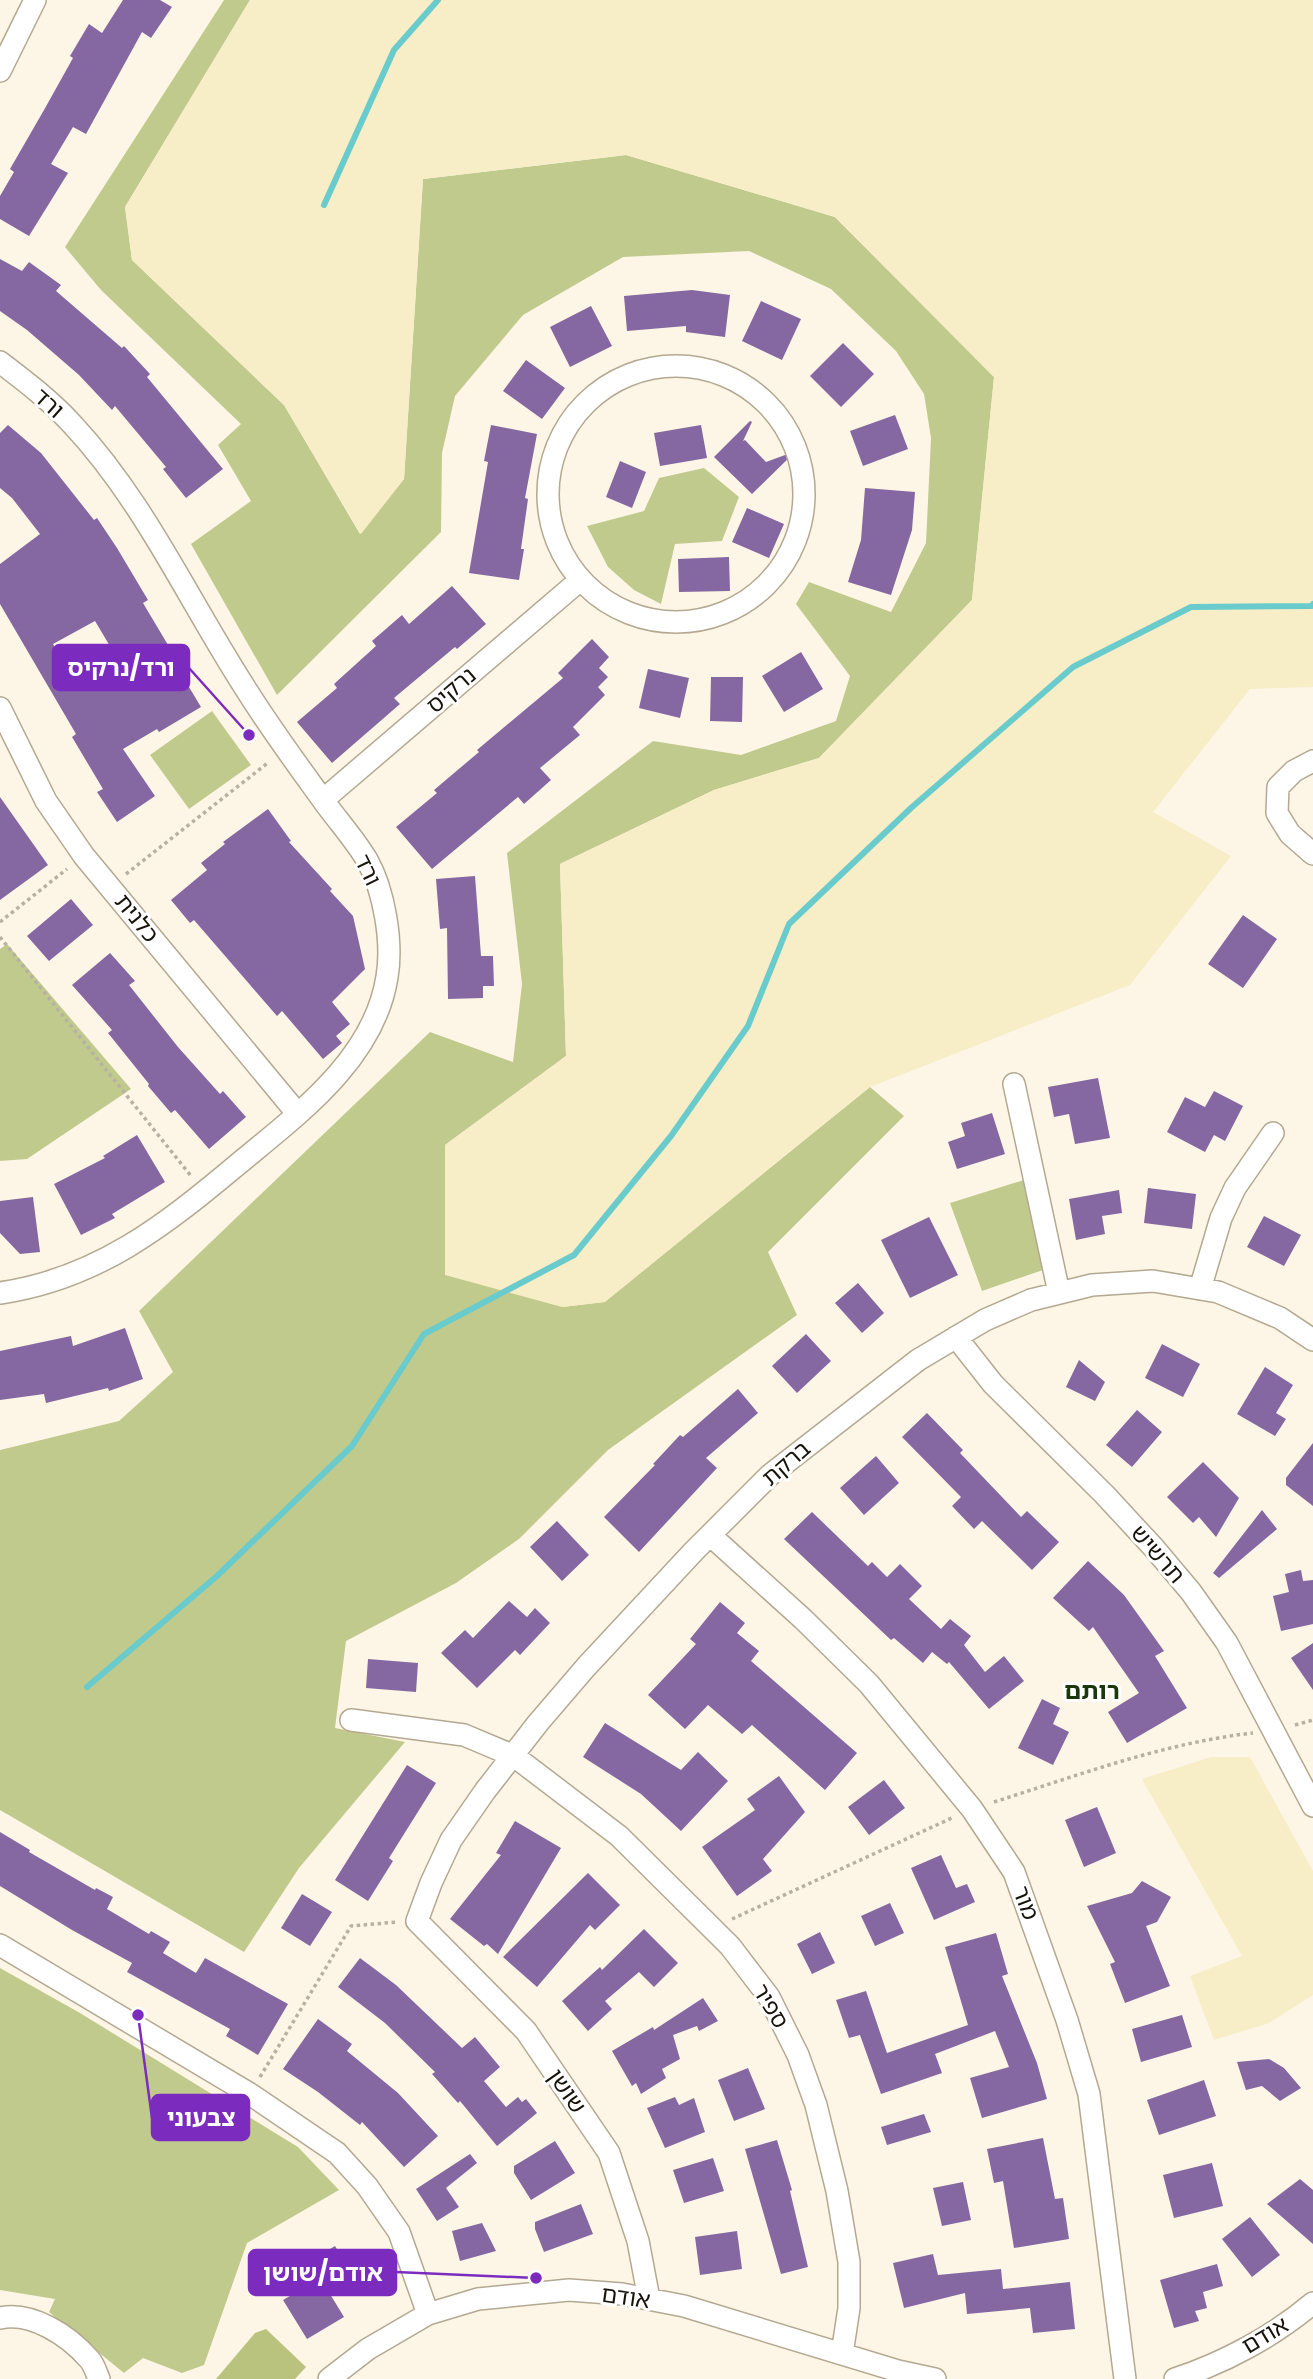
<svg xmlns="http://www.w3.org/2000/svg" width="1313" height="2379" font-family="Poppins,'Noto Sans Hebrew',sans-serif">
<rect width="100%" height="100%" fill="#fdf6e7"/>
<path fill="#c1ca8d" d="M224,0H250L125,207L132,260L284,405L360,534L404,479L423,179L626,155L835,217L994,377L972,600L819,758L714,790L560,864L566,1056L445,1145L562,1307L604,1302L870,1087L904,1116L768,1252L797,1315L608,1450L519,1539L456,1583L346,1641L335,1728L405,1742L299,1868L244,1952L0,1810V1450L119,1421L173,1372L139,1311L430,1032L513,1062L522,984L507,853L653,741L741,755L836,721L850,676L796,604L809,582L891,612L926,543L931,438L924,394L896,351L831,289L749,251L623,257L523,315L455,396L442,453L441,532L277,695L191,544L251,501L218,445L241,424L101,290L65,247Z
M704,468L739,497L722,541L675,544L661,604L634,590L608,567L587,526L644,511L659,478Z
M212,711L251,765L189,809L150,755Z
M7,944L131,1089L27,1159L0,1161V949Z
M1024,1180L1043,1270L982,1291L950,1203Z
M0,1968L80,2013L298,2147L339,2190L247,2243L204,2365L182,2373L143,2358L124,2373L49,2312L55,2299L0,2290Z"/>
<path fill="#bac37d" d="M266,2329L306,2367L295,2379H216L255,2333Z"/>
<path fill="#f7edc7" d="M250,0H1313V687L1250,689L1153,812L1231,856L1130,985L870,1087L605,1302L562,1307L445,1275V1145L566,1056L560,864L714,790L819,758L972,600L994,377L835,217L626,155L423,179L404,479L361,534L284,405L132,260L125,207Z
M1211,1757H1250L1313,1871V1995L1269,2023L1214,2040L1190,1976L1242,1956L1142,1779Z"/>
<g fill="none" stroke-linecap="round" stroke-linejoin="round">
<path stroke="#69cbcc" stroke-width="6" d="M324,205L394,50L438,0
M87,1687L217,1576L352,1446L424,1334L574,1255L671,1136L748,1026L789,924L911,808L1073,667L1191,607L1312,606L1313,604"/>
</g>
<path fill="#8567a1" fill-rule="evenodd" d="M123,0H160L172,7L151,38L142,32L86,134L73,127L51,164L68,173L29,236L0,219V196L14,172L10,169L44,110L73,58L70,56L89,24L102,33Z
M0,259L22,271L29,262L61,285L56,291L122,348L124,346L150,374L147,377L223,469L186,498L163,469L166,467L115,406L112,410L79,375L27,330L0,311Z
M692,290L730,295L725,337L686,332V326L627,331L624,296Z
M761,301L801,319L782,360L742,341Z
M591,306L612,346L570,367L550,327Z
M843,343L874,374L841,407L810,376Z
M526,360L565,388L542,419L503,391Z
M895,415L908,449L863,466L850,431Z
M750,421L752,422L743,441L745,440L766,462L796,451L752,494L714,457Z
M8,425L41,453L94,520L97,518L117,548L148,600L143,603L174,655L171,657L201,707L159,732L157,729L123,749L155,796L117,822L97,792L103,789L72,737L76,734L0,604V564L40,534L12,498L0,488V433ZM95,621L117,658L76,682L53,644Z
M491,425L537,434L525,498L528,499L521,549H524L519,580L469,573L488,462L484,461Z
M701,425L707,458L660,466L654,433Z
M620,461L646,472L632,508L606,497Z
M865,488L915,492L912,530L891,595L848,582L861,540Z
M747,508L784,524L769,558L732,542Z
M729,557L730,591L679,592L678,559Z
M452,586L486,624L457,649L455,647L394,698L400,704L332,763L297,722L337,688L334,684L376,646L372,641L402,615L409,624Z
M592,639L609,657L599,668L608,677L598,687L605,695L573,727L580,735L540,768L551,780L524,804L518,797L432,869L396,827L437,793L434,790L479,752L477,750L563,678L558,673Z
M801,652L823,689L784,712L762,676Z
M648,669L689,678L680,718L639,708Z
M711,677H743L742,722L710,721Z
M0,797L48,865L0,900Z
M268,809L291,841L289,842L332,889L330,891L353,916L365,969L332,1002L350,1024L336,1036L342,1043L323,1059L282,1011L277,1016L194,920L190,923L171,900L207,870L201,863L225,844L223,842Z
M475,876L481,956H493L494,986H483V998L448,999L447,928L440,929L436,879Z
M71,899L93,925L49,961L27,936Z
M1243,915L1277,939L1243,988L1208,964Z
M110,953L135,981L129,985L178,1047L220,1094L223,1091L246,1117L209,1149L175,1110L171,1113L148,1086L149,1084L108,1033L112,1030L72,985Z
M1098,1078L1110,1138L1075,1144L1069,1114L1054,1117L1048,1087Z
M1214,1091L1243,1106L1225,1141L1214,1135L1205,1152L1167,1132L1185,1097L1205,1107Z
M992,1113L1005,1154L957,1169L948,1142L965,1136L961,1123Z
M137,1135L165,1182L112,1214L115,1218L81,1235L54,1184L105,1158L103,1156Z
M1148,1188L1196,1194L1192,1229L1144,1223Z
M1119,1190L1122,1213L1102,1216L1105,1234L1076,1240L1069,1199Z
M33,1197L40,1252L20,1254L0,1233V1201Z
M1264,1216L1301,1235L1284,1266L1247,1247Z
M929,1217L958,1275L910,1298L881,1240Z
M858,1283L884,1313L862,1333L835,1303Z
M125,1328L143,1379L109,1391L108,1388L46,1403L44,1394L0,1400V1351L71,1336L73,1346Z
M806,1334L831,1361L797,1393L772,1366Z
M1162,1344L1200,1364L1183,1397L1145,1378Z
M1079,1360L1105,1382L1095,1401L1066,1387Z
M1265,1367L1293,1385L1276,1413L1286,1419L1275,1436L1237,1414Z
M738,1389L758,1413L706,1458L717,1468L639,1552L604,1517L655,1465L653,1464L680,1435L683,1437Z
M1137,1410L1162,1432L1132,1467L1106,1445Z
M927,1413L963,1450L960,1453L1021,1517L1027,1511L1059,1542L1032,1570L982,1521L974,1529L952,1506L961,1497L902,1437Z
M1313,1443V1506L1286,1485V1478Z
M876,1456L899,1483L864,1515L840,1488Z
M1203,1462L1239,1498L1216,1537L1199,1517L1193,1523L1167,1497Z
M1262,1510L1277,1529L1219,1578L1213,1573Z
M812,1512L868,1566L872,1562L887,1577L900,1564L922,1586L909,1599L941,1629L950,1619L971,1636L964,1645L985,1672L1004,1656L1024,1681L989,1709L949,1662L947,1664L932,1652L923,1663L894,1638L891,1640L784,1539Z
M557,1521L589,1555L562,1581L530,1547Z
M1088,1561L1124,1595L1164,1651L1155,1656L1187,1708L1127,1743L1108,1712L1139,1693L1093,1627L1089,1631L1053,1598Z
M1301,1570L1303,1581L1313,1580V1624L1281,1631L1273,1596L1289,1592L1285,1574Z
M509,1601L527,1617L535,1608L550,1623L520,1655L515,1650L477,1688L441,1653L465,1630L473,1638Z
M720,1602L745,1623L737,1633L759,1651L751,1661L857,1753L825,1790L752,1725L742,1734L708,1705L685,1729L648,1695L696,1644L690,1639Z
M1313,1643V1690L1291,1658Z
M368,1659L418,1663L416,1692L366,1688Z
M1042,1699L1060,1708L1053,1724L1069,1732L1053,1765L1018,1748Z
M605,1723L681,1770L698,1752L728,1781L681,1831L641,1794L583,1757Z
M407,1765L436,1783L389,1858L393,1861L368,1901L335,1880Z
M779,1776L805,1812L763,1859L772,1871L737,1896L702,1847L755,1810L747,1799Z
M884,1780L905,1808L869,1835L848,1807Z
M1097,1807L1116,1853L1084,1867L1065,1820Z
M515,1821L561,1848L498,1954L487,1944L484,1946L450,1919L501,1855L496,1853Z
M0,1832L30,1850L29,1852L95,1890L96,1888L113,1897L107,1909L149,1934L151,1931L170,1942L163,1953L196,1973L205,1958L288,2004L258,2055L226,2036L230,2029L127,1972L132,1963L72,1930L0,1886Z
M941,1855L956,1888L967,1884L975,1902L934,1920L911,1868Z
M588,1873L620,1905L595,1930L590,1925L537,1987L503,1957Z
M1142,1881L1171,1897L1157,1922L1146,1926L1170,1986L1125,2003L1110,1964L1115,1962L1087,1906L1132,1893Z
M302,1894L332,1912L310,1946L281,1928Z
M890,1903L904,1933L875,1946L861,1916Z
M644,1929L678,1963L654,1987L639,1972L605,2001L612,2009L588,2031L562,2001L600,1967L602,1970Z
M820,1932L835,1963L812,1974L797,1944Z
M996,1933L1008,1974L1002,1976L1037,2063L1047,2099L982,2118L970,2078L1009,2067L995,2031L935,2054L942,2073L881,2094L860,2035L849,2038L836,2000L866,1991L887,2053L968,2025L945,1947Z
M360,1958L396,1985L462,2048L475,2037L500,2067L484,2081L506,2107L518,2097L522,2102L526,2099L537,2113L497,2146L460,2101L458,2103L432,2074L435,2072L385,2023L338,1987Z
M703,1998L718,2021L699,2031L697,2026L673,2035L680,2059L662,2069L666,2078L641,2094L636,2083L632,2086L612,2051L653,2027L654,2030Z
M1182,2015L1192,2047L1141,2062L1132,2029Z
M318,2019L352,2044L347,2051L398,2093L438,2136L404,2167L362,2122L360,2125L318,2092L283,2069Z
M1269,2059L1284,2068L1301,2088L1280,2101L1262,2086L1246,2090L1237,2062Z
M748,2068L765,2109L734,2121L718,2080Z
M1204,2080L1216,2116L1159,2135L1147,2100Z
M675,2097L679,2105L694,2098L705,2132L665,2148L647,2108Z
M924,2114L931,2132L887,2145L881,2127Z
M1043,2138L1055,2199L1063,2198L1069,2239L1014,2248L1003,2181L994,2183L987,2149Z
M777,2140L792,2190L790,2191L808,2267L781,2274L745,2149Z
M555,2141L575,2173L531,2200L514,2173V2166Z
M470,2154L477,2163L446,2188L459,2207L437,2221L416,2189Z
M713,2158L724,2191L684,2203L673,2170Z
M1212,2163L1223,2206L1174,2218L1163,2175Z
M1300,2179L1313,2190V2244L1267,2204Z
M963,2182L971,2220L942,2226L933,2188Z
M581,2204L593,2234L544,2252L535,2229V2222Z
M1250,2217L1280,2255L1252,2277L1222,2239Z
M482,2223L496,2251L460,2261L452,2231Z
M737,2231L742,2269L700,2275L695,2237Z
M335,2246L355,2279L330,2294L344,2317L307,2339L283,2300L314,2282L303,2265Z
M933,2254L938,2275L1001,2269L1003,2289L1070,2282L1075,2329L1033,2333L1030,2308L967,2314L965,2293L904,2308L893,2263Z
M1217,2264L1223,2286L1203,2292L1207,2308L1195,2311L1199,2321L1174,2328L1160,2280Z"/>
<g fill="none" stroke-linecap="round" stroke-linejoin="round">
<g stroke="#b4a891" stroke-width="24">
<path id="street" d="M0,71L35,0
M0,362C25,381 51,401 72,424C146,503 190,604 249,694C273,732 299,767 325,803C339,822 355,840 367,860C384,890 393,942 387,977C374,1060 297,1115 237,1165C164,1226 97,1279 0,1293
M548 494a128 128 0 1 1 256 0a128 128 0 1 1-256 0Z
M0,708L46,801L84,856L297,1113
M1313,761L1294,771L1278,787L1277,813L1290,834L1313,854
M323,800L579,581
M1014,1084L1059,1293
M1200,1289L1221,1218L1235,1188L1273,1133
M956,1337L993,1384L1104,1494L1154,1548L1191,1592L1227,1643L1313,1806
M710,1535L803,1619L869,1684L972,1809L1014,1872L1067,2020L1089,2094L1125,2379
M351,1720L464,1735L514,1756L619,1836L730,1946L769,1997L798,2055L816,2105L837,2191L849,2262V2308L842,2354
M0,1945L250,2094L337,2153L367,2186L399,2232L428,2314
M649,2299L638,2241L609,2153L526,2031L417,1921L431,1883L451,1840L485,1791L538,1723L586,1667L694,1551L770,1475L918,1360L985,1320L1031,1300L1092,1285L1153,1281L1218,1292L1280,1318L1313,1340
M0,2318C32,2311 69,2336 89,2359C94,2364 96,2372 99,2379
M329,2379L368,2349L428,2314L478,2299L569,2290L622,2294L684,2306L898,2371L935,2379
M1175,2379C1224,2363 1274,2336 1313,2303"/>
</g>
<path stroke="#b7b1a4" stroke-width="3.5" stroke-dasharray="3.5 3.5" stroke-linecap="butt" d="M126,874L269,762
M0,922L67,869
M0,937L191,1176
M1295,1725L1313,1720
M994,1802C1079,1775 1164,1743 1253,1733
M732,1919L954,1817
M260,2077L351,1926L397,1922"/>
<use href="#street" stroke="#fff" stroke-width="21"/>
</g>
<g text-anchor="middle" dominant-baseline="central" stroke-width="6" stroke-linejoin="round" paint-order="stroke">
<g font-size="23" fill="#16120a" stroke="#fff">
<text transform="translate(49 403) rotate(42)">ורד</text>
<text transform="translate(451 690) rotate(-41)">נרקיס</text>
<text transform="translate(368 870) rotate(64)">ורד</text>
<text transform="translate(137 918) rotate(51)">כלנית</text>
<text transform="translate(786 1463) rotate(-41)">ברקת</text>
<text transform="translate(1158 1554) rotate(49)">תרשיש</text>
<text transform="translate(1026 1903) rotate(69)">מור</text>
<text transform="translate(771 2006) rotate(59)">ספיר</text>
<text transform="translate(567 2091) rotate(55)">שושן</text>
<text transform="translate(626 2297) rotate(8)">אודם</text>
<text transform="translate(1265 2335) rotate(-31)">אודם</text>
</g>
<g font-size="24" font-weight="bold" fill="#1a380b" stroke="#fff">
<text x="1092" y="1690">רותם</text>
</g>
</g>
<path fill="none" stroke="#7b2cbf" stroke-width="2.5" d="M249 735L189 668M138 2015L152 2118M536 2278L396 2272"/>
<g fill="#7b2cbf" stroke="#fff" stroke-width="2.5">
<circle cx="249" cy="735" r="7"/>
<circle cx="138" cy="2015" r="7"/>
<circle cx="536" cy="2278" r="7"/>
</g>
<g fill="#7b2cbf" stroke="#7b2cbf" stroke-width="2.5">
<rect x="53" y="645" width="136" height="45" rx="7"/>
<rect x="152" y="2095" width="97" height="45" rx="7"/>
<rect x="249" y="2250" width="147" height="45" rx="7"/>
</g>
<g font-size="24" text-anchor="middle" font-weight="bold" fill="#fff">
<text x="121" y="676">ורד/נרקיס</text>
<text x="201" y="2126">צבעוני</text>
<text x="323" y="2281">אודם/שושן</text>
</g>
</svg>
